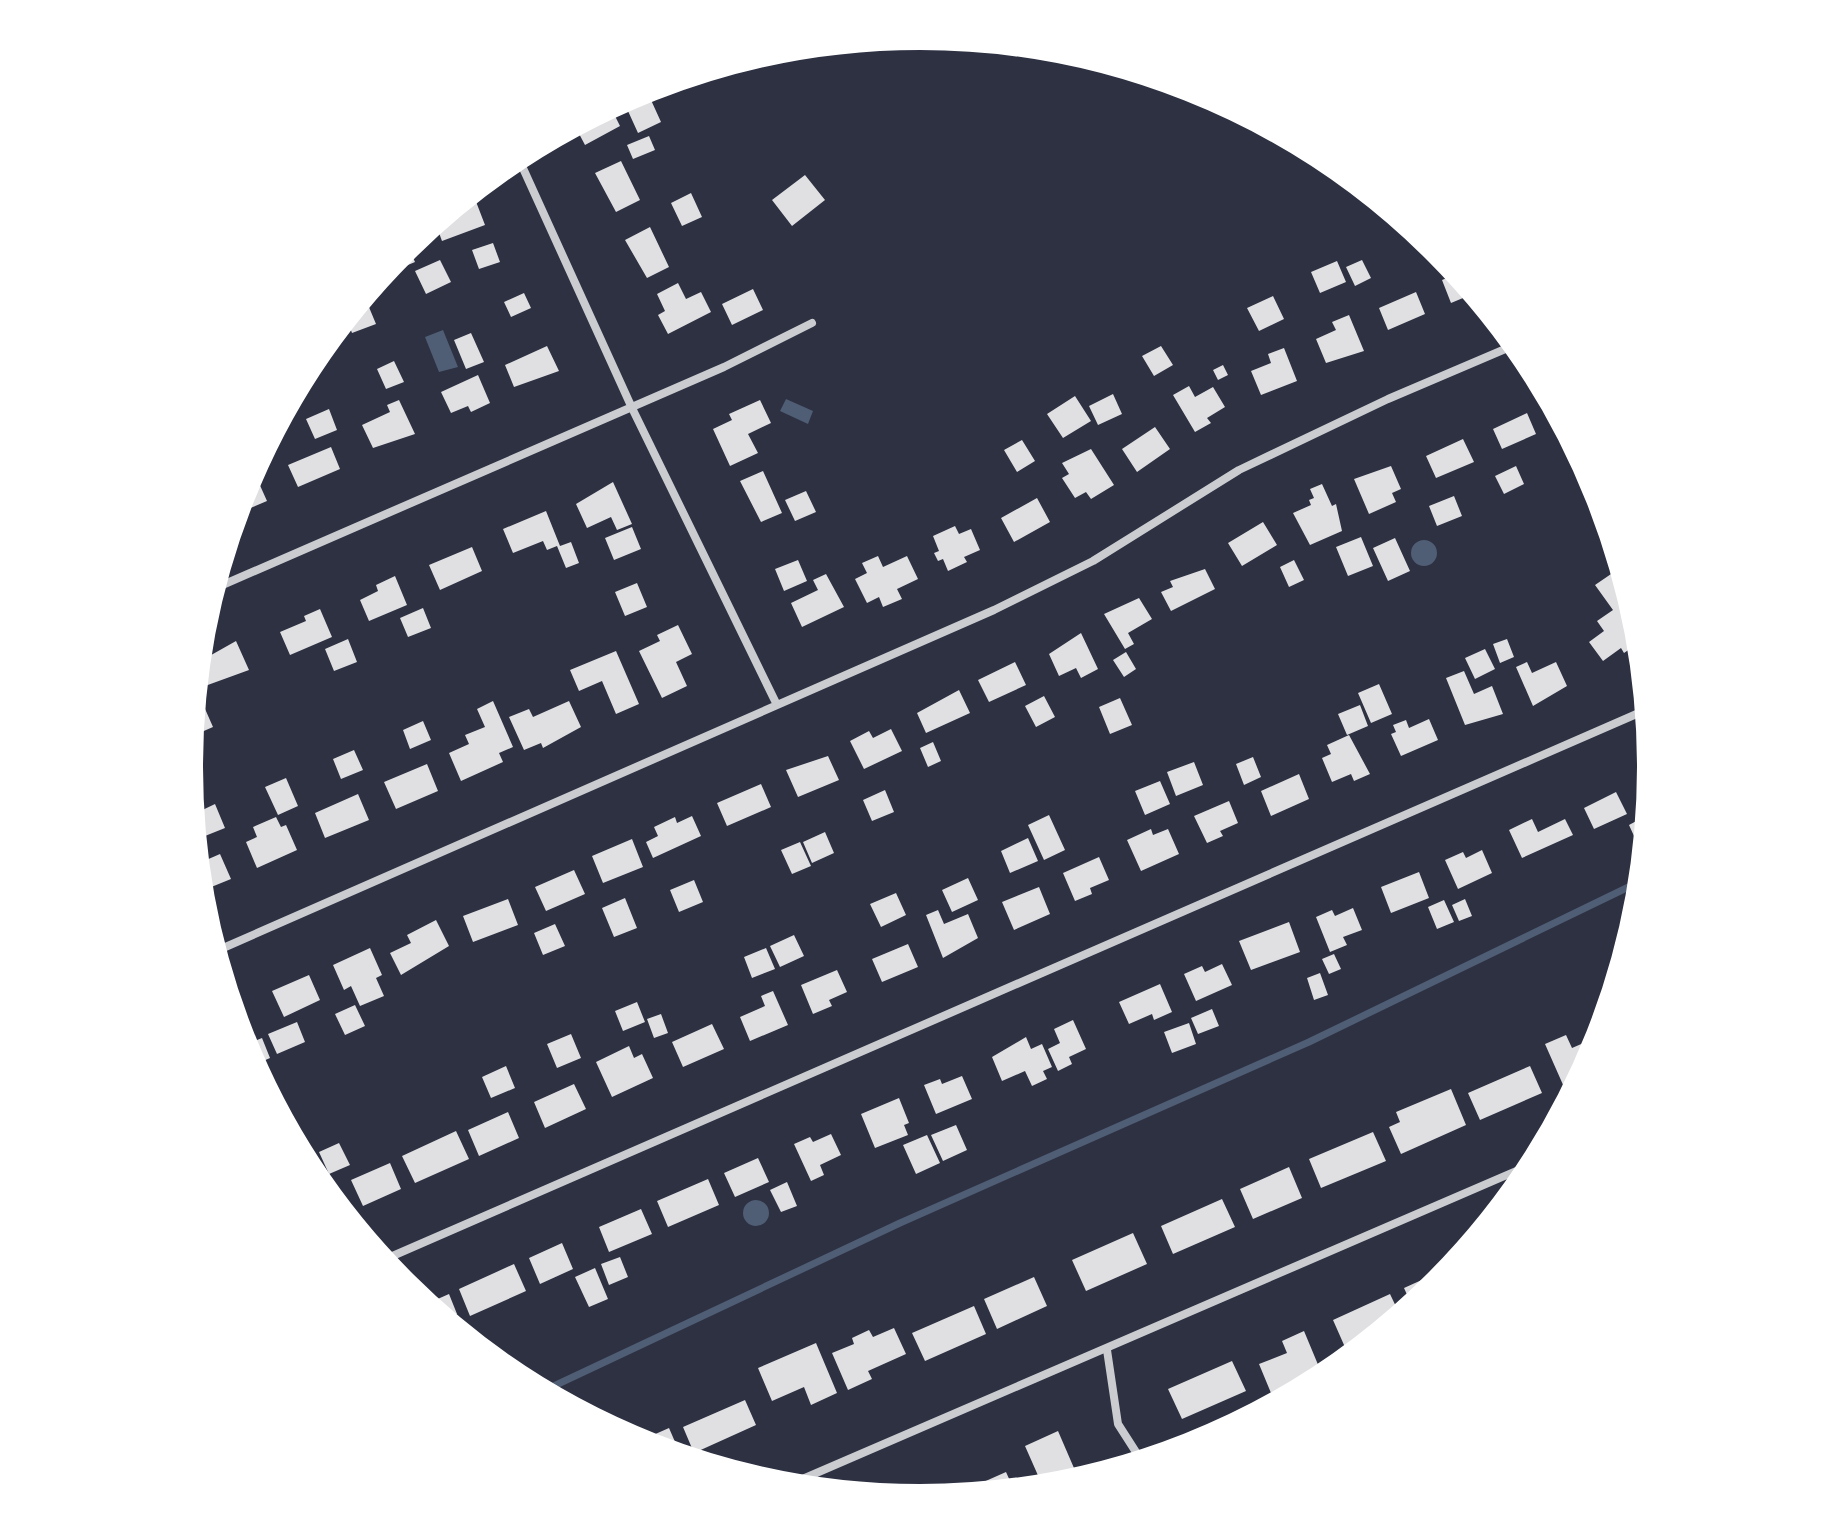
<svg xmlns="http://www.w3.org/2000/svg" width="1841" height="1535" font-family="Commissioner,sans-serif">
<rect width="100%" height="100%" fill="#2d3142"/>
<path fill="#4f5d75" d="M443,330L458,367L439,372L425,337Z
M786,399L813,411L808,424L780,411Z
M1411 553a13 13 0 1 1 26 0a13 13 0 1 1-26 0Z
M743 1213a13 13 0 1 1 26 0a13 13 0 1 1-26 0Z"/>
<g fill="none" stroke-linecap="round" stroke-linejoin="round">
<path stroke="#4f5d75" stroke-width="7" d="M541,1392L900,1223L1309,1042L1643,880"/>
</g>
<path fill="#e0e0e3" d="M651,100L661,122L638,133L628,111Z
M610,106L620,126L585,145L576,128L582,125L580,122Z
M649,136L655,150L633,159L627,145Z
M621,161L640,200L616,212L595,173Z
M805,175L825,200L792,226L772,200Z
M691,193L702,217L682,226L671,203Z
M475,199L485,225L442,241L435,222L455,210L454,207Z
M650,227L669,267L647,278L625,240Z
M416,237L421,248L411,253L415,262L396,270L392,261Z
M493,243L500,262L479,269L472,250Z
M440,260L451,282L426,294L415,271Z
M1362,260L1371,278L1355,286L1346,267Z
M1337,261L1346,282L1320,293L1311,272Z
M1459,273L1475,293L1451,303L1442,280Z
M678,283L686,299L701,292L711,312L668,334L658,315L665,311L657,294Z
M753,289L763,310L732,325L722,304Z
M1416,292L1425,314L1388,330L1379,308Z
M524,293L531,308L511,317L504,302Z
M1273,296L1284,319L1259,331L1247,308Z
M366,300L376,324L352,333L346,317L357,304Z
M1349,315L1364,351L1326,363L1316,339L1336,330L1332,322Z
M471,333L484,362L466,369L454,340Z
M547,346L559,371L514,387L505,365Z
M1161,346L1173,365L1154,376L1142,356Z
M1284,348L1297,381L1261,395L1251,371L1271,363L1268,354Z
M394,361L404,382L386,389L377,369Z
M1223,365L1228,375L1218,380L1213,370Z
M478,375L490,403L471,412L468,406L451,413L441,392Z
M1189,386L1195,397L1213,387L1225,407L1207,418L1211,423L1195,432L1173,395Z
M1113,394L1122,414L1098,425L1089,406Z
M1075,396L1091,421L1063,438L1047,414Z
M1551,398L1572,439L1567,441Z
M399,400L415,434L373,448L362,425L390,412L387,405Z
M760,400L771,423L748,434L758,453L730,466L713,429L732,420L729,414Z
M329,409L337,430L315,439L306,419Z
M1527,413L1536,434L1502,449L1493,429Z
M1155,427L1170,449L1137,472L1122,449Z
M1463,439L1474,462L1436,478L1426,456Z
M1022,440L1035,461L1017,472L1004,450Z
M331,447L340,469L298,487L288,465Z
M1091,449L1114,485L1091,499L1086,492L1075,498L1062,478L1069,474L1062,463Z
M1391,466L1401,489L1392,493L1396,502L1369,514L1354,479Z
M1516,466L1524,484L1504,494L1495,476Z
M763,471L782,513L761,522L740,481Z
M254,472L267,501L248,509L246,503L237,507L243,486Z
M613,482L632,524L617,530L611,517L587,528L576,504Z
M1322,484L1332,506L1336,504L1342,531L1310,545L1293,513L1311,505L1309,500L1314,498L1310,489Z
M806,491L816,512L795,521L785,500Z
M1454,496L1462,516L1437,526L1429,506Z
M1037,498L1050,522L1014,542L1001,518Z
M546,511L560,546L571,542L579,563L566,568L557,546L547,550L543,541L513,553L503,529Z
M1263,522L1277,545L1242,566L1228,543Z
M955,526L959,534L971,529L980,550L964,557L967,562L948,571L943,559L938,561L934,553L939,551L933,536Z
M632,527L641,549L614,560L605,538Z
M1361,537L1373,566L1348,576L1336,547Z
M1395,538L1410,571L1388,581L1373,548Z
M472,547L482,571L440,590L429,565Z
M878,556L883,567L907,556L918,579L897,589L902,599L883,607L879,597L867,603L855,579L867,573L862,563Z
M798,560L807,581L784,591L775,569Z
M1294,560L1304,580L1289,587L1280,567Z
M1205,569L1215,589L1171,611L1161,592L1173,587L1170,581Z
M1614,572L1631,594L1640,623L1628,632L1637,644L1624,653L1621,648L1603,661L1589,642L1604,631L1597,621L1613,610L1595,585Z
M826,574L844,607L802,627L791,603L818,590L813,580Z
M395,576L407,605L369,621L360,600L378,591L376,585Z
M637,583L647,607L625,616L615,592Z
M1139,598L1152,619L1128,633L1134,644L1125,649L1104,614Z
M423,608L431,628L408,637L400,618Z
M320,609L332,637L290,655L280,632L306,621L304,616Z
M678,625L692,654L676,662L687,686L662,698L639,651L660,641L657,635Z
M1081,633L1098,669L1081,678L1076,668L1059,676L1049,654Z
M348,639L357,662L334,671L325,649Z
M1507,639L1514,657L1500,663L1493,644Z
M236,641L249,670L205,686L197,663Z
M1485,649L1495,669L1475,679L1465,658Z
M616,651L639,704L616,714L602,681L579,691L570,670Z
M1126,652L1136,669L1124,677L1113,660Z
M1015,662L1026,685L989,702L978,680Z
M1527,662L1532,673L1556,662L1567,686L1533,706L1516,667Z
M1464,671L1474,694L1492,686L1503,714L1465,725L1446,678Z
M1379,684L1392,714L1371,723L1358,693Z
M959,690L970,713L926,733L917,713Z
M1044,696L1055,717L1036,727L1025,706Z
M1120,698L1132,725L1110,734L1099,707Z
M493,701L513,747L499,753L503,762L461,781L449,753L469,744L465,735L485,727L477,709Z
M569,701L581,727L543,748L541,743L524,750L509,717L529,709L533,717Z
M202,702L213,727L190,737L193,706Z
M1360,705L1368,726L1347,735L1338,714Z
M1429,719L1438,740L1401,756L1391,734L1396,732L1393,725L1406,720L1409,728Z
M423,721L431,740L410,749L403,730Z
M891,729L902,751L864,769L850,741L869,731L873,738Z
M1349,735L1370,774L1354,781L1351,774L1332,782L1322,758L1331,754L1327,745Z
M933,742L941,761L928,767L920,748Z
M354,750L363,770L341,779L333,759Z
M828,756L839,780L798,797L786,770Z
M1253,757L1261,777L1244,785L1236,764Z
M1194,762L1203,785L1176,796L1167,772Z
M427,764L438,791L396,809L384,782Z
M1654,769L1653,778L1651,801L1639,776Z
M1299,774L1309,799L1271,816L1261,791Z
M286,778L298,806L278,815L265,787Z
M1160,781L1170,804L1145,815L1135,791Z
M761,784L771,807L727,826L717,803Z
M885,790L894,812L872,821L863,800Z
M1616,792L1627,814L1594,829L1584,808Z
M358,794L369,820L325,838L315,813Z
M1229,801L1238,823L1220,831L1223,836L1207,843L1194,816Z
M215,804L225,828L200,838L192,815Z
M1049,815L1065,850L1044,860L1028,825Z
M692,816L701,836L653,858L646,842L658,836L654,827L675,817L677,823Z
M276,817L281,827L286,825L297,850L257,868L246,842L257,837L253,827Z
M1532,819L1538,832L1565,819L1573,835L1522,858L1509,830Z
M1640,819L1645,831L1634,836L1629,825Z
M1151,829L1153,835L1168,829L1179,854L1141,871L1127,840Z
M825,832L834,853L812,863L803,842Z
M1028,838L1038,861L1010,873L1001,851Z
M632,839L643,867L603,883L592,856Z
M800,842L811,866L792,874L781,850Z
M1482,850L1492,873L1458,889L1445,860L1463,852L1466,858Z
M220,854L231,879L199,892L197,864Z
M1099,857L1109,880L1090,888L1092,894L1075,901L1063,873Z
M574,870L585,894L546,911L535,887Z
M1419,872L1429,898L1391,913L1381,887Z
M968,878L978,900L952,912L942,890Z
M694,880L703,902L679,912L670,890Z
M1039,887L1050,914L1014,930L1002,902Z
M896,893L906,915L881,927L870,904Z
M625,898L637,928L614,937L602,908Z
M508,899L518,925L473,942L463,916Z
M1465,899L1472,916L1459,921L1452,905Z
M1444,900L1454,922L1437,929L1428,907Z
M1353,908L1362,930L1343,937L1347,945L1330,952L1316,917L1332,910L1335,916Z
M938,910L944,924L968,914L978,938L943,958L926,915Z
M436,920L449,946L401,975L390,953L411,943L407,935Z
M1289,922L1300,952L1251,970L1239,941Z
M555,924L565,946L543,955L534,933Z
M794,935L804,956L780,967L770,946Z
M908,944L918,967L882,982L872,959Z
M370,948L382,975L376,978L384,996L360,1006L351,986L344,990L333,965Z
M766,948L775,969L752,978L744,957Z
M1334,954L1341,969L1329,974L1322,959Z
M1222,964L1232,985L1196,1001L1184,974L1202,966L1205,972Z
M837,970L847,992L829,1000L832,1006L813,1014L801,985Z
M1320,973L1328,995L1314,1000L1307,978Z
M309,975L320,1000L284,1017L272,991Z
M1160,984L1172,1012L1154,1020L1152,1014L1129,1024L1119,1002Z
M773,991L788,1025L750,1041L740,1017L765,1006L761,996Z
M637,1002L645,1022L623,1031L615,1011Z
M355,1005L365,1026L345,1035L335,1014Z
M230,1006L244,1035L240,1038Z
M1212,1009L1219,1026L1198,1034L1191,1018Z
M661,1014L668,1033L654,1038L647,1019Z
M1073,1020L1086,1049L1069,1057L1072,1064L1058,1071L1048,1049L1060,1043L1054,1029Z
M297,1022L305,1042L277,1054L268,1034Z
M1189,1023L1196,1044L1172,1053L1164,1032Z
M712,1024L724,1049L683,1067L672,1042Z
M571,1034L581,1058L557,1068L547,1044Z
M1566,1035L1572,1048L1602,1035L1582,1079L1564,1087L1545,1044Z
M1026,1037L1031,1049L1042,1044L1052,1067L1043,1071L1047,1079L1032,1086L1025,1071L1002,1081L992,1057Z
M262,1038L270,1058L252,1066L242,1046Z
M629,1046L634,1058L642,1054L653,1078L612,1097L596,1062Z
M506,1066L515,1088L491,1098L482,1077Z
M1530,1066L1542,1093L1480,1120L1468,1093Z
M962,1076L972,1099L936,1114L924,1085L940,1079L942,1084Z
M574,1084L586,1109L545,1128L534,1102Z
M1451,1089L1466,1125L1401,1154L1389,1127L1400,1122L1396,1112Z
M899,1098L909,1123L904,1125L908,1135L875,1148L861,1114Z
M508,1112L519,1138L479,1156L468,1130Z
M956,1125L967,1150L943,1161L931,1135Z
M456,1131L469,1159L415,1183L402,1156Z
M1373,1132L1386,1161L1321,1188L1309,1159Z
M831,1134L841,1155L820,1165L824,1175L811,1181L794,1144L810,1137L813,1142Z
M927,1135L940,1163L916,1174L903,1145Z
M339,1143L350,1165L329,1174L319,1152Z
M758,1158L769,1182L735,1197L724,1173Z
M390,1163L401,1189L363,1206L351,1180Z
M315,1167L326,1192H325L308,1170Z
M1289,1167L1302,1198L1253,1219L1240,1189Z
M708,1179L719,1205L668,1227L657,1201Z
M787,1182L797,1206L781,1212L770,1190Z
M1222,1199L1235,1227L1173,1254L1161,1226Z
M641,1209L652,1234L609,1252L599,1227Z
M1133,1233L1147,1264L1086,1291L1072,1260Z
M562,1243L573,1269L540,1284L529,1258Z
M620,1257L628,1277L609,1285L601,1264Z
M514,1264L526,1291L470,1316L459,1289Z
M1457,1264L1439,1286L1413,1308L1404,1288Z
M595,1268L608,1299L589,1307L575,1277Z
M1034,1277L1047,1306L997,1329L984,1299Z
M449,1294L457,1314L443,1320L424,1305Z
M1390,1294L1401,1317L1368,1345L1348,1354L1333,1320Z
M974,1306L986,1334L925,1361L912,1333Z
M894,1328L906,1354L868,1371L872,1379L848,1390L832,1353L854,1344L852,1338L869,1330L873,1337Z
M1304,1331L1324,1379L1302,1389L1299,1381L1271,1393L1259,1364L1287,1353L1282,1341Z
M816,1343L837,1393L811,1405L804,1387L772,1401L758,1368Z
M1232,1361L1246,1391L1182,1419L1168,1389Z
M745,1400L756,1425L694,1453L683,1427Z
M669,1428L682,1458L635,1443Z
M1058,1431L1080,1482L1044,1489L1025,1446Z
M1006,1472L1015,1492L963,1497L961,1492Z"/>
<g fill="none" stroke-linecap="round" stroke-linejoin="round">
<path stroke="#caccd0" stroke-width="8" d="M517,155L632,408L777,705
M211,590L724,367L812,323
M214,952L994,610L1093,561L1239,470L1388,399L1517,344
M381,1261L1648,709
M1107,1350L1118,1424L1143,1463
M784,1487L1537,1162"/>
</g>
<path d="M0 0H1841V1535H0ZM201 767a719 719 0 1 1 1438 0a719 719 0 1 1-1438 0Z" fill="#fff" fill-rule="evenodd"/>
<path fill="none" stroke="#fff" stroke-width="4" d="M201 767a719 719 0 1 1 1438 0a719 719 0 1 1-1438 0Z"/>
</svg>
